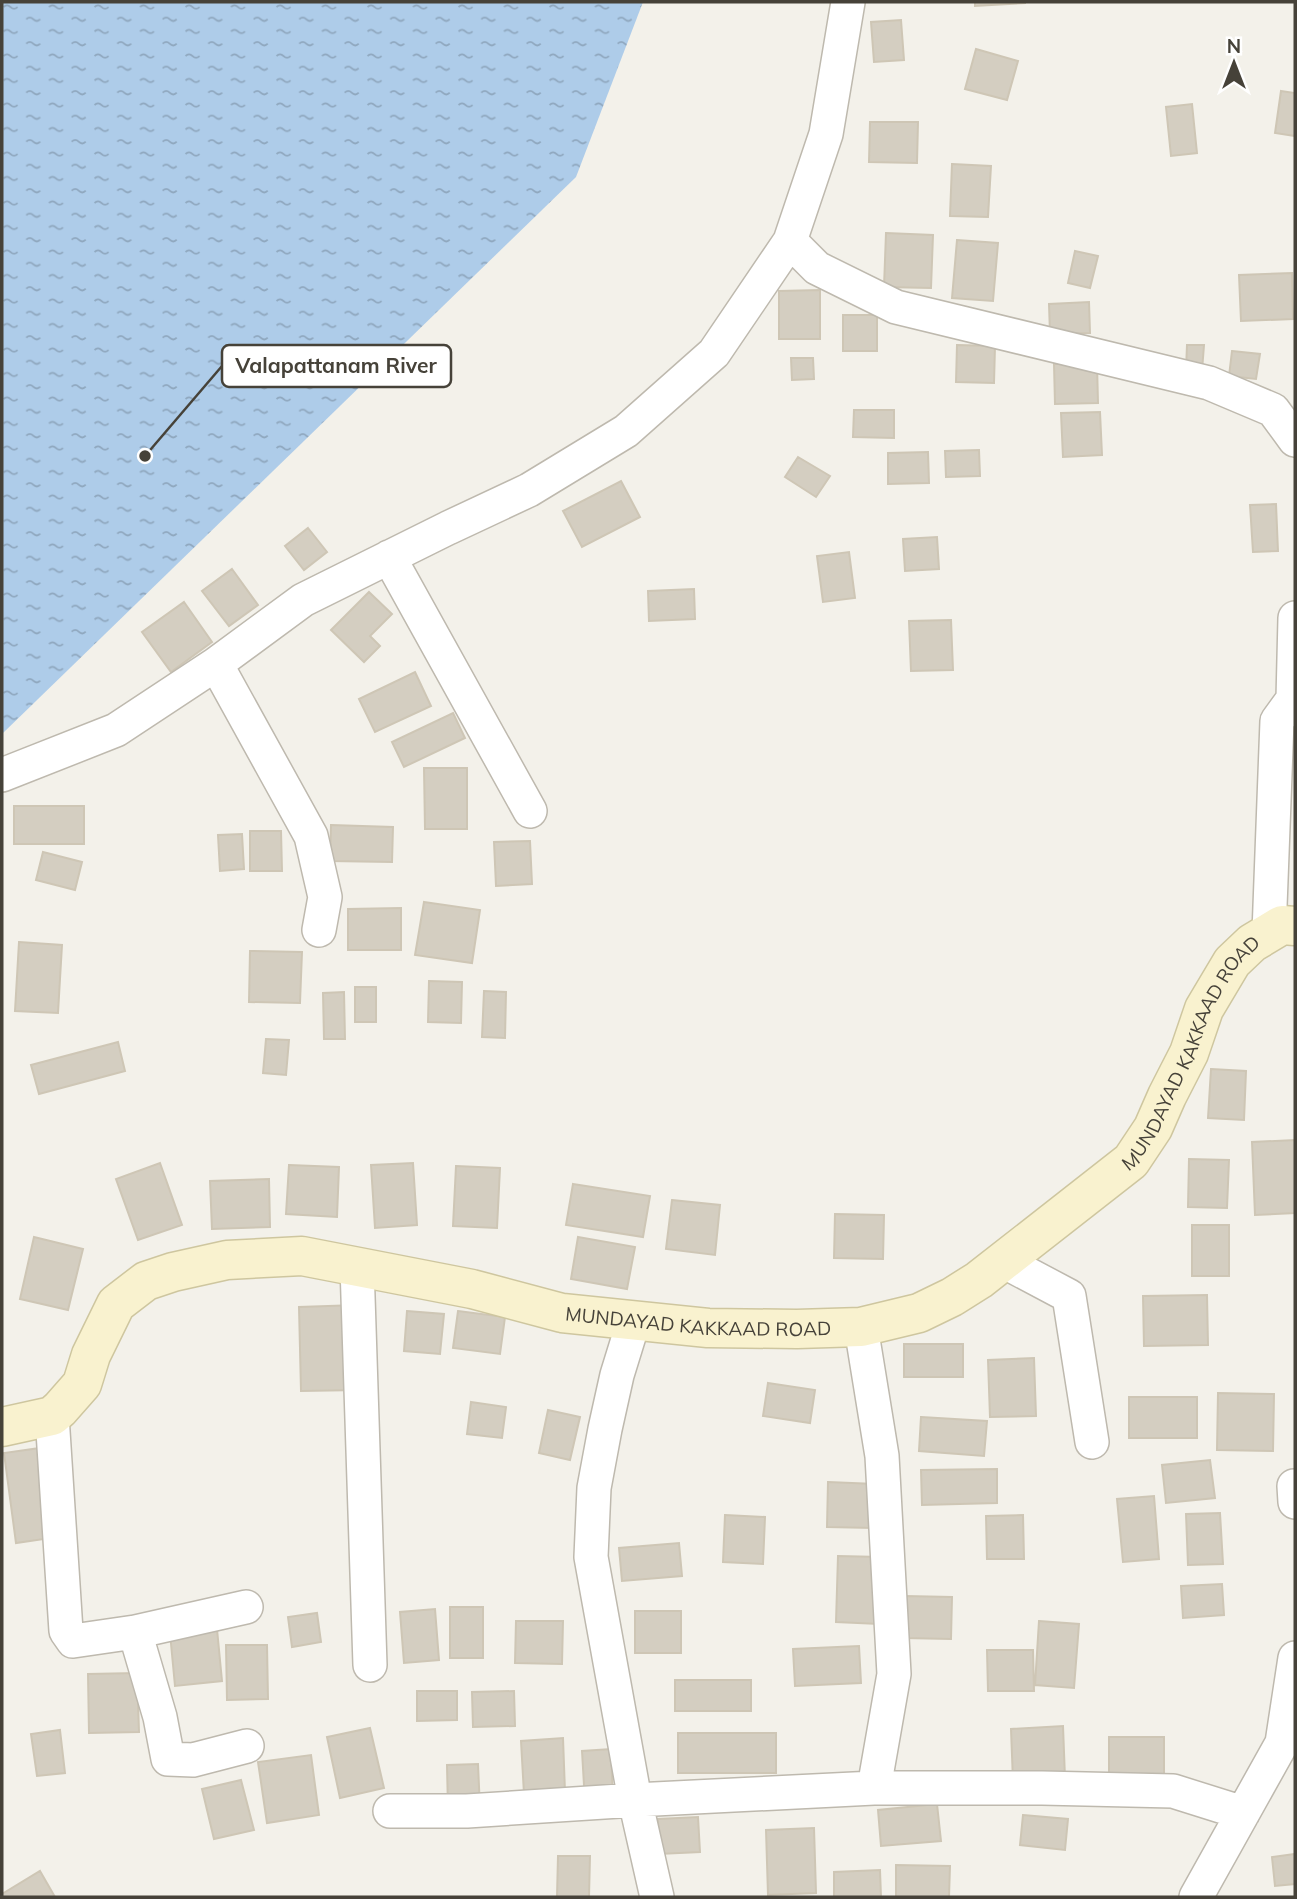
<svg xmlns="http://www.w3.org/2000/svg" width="1297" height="1899" font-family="Mulish,sans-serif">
<defs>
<pattern id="water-ripples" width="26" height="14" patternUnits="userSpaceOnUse" patternTransform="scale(1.75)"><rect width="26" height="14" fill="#aecce9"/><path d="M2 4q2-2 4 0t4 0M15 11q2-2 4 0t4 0" fill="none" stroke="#8fa7be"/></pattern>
</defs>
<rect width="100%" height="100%" fill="#f3f1ea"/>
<path fill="url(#water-ripples)" d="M2,2H643L576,177L2,734Z"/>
<path fill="#d4cec1" stroke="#cec6b5" stroke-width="2" d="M975,2H1025V3L975,6Z
M901,20L904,60L874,62L871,22Z
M976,49L1018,61L1007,100L965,89Z
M1281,91L1295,93V136L1275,133Z
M1192,104L1197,153L1171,156L1166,107Z
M870,122H918L917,163L869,162Z
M952,164L991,166L988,217L950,216Z
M886,233L933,235L931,288L884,287Z
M957,240L998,243L993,301L952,298Z
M1075,251L1098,256L1090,288L1068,283Z
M1292,273L1293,319L1241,321L1239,275Z
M820,290V339H779V291Z
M1089,302L1090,333L1050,334L1049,304Z
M843,315H877V351H843Z
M957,345L995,346L994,383L956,382Z
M1187,345H1204L1202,371L1186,370Z
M1232,351L1260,354L1256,379L1229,376Z
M791,358H813L814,379L792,380Z
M1054,364H1097L1098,403L1055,404Z
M854,410H894V438L853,437Z
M1100,412L1102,455L1063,457L1061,413Z
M979,450L980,476L946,477L945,451Z
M928,452L929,483L888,484V453Z
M798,457L830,476L816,497L785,477Z
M621,481L640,517L582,547L563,511Z
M1276,504L1278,551L1253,552L1250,505Z
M308,528L327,552L304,570L285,546Z
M937,537L939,569L905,571L903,539Z
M849,552L855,598L823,602L817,556Z
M232,569L258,605L229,626L202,591Z
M694,589L695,619L649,621L648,591Z
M369,592L392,614L370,636L380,646L364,662L331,630Z
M184,602L212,642L171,672L142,632Z
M951,620L953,670L911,671L909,621Z
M415,672L431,706L375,732L359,699Z
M453,713L465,738L404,767L392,742Z
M424,768H467V829H425Z
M14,806H84V844H14Z
M331,825L393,827L392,862L330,861Z
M250,831H281L282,871H250Z
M242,834L244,869L220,871L218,835Z
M530,841L532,884L496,886L494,842Z
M43,852L82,862L75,890L36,880Z
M424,902L480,910L472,963L415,955Z
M401,908V950H348V909Z
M19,942L62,945L58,1013L15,1011Z
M250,951L302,952L300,1003L249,1002Z
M429,981L462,982L461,1023L428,1022Z
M355,987H376V1022H355Z
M484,991L506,992L505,1038L482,1037Z
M344,992L345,1039H324L323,993Z
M266,1039L289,1040L286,1075L263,1073Z
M118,1042L125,1071L39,1094L31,1065Z
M1211,1069L1246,1071L1244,1120L1208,1118Z
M1295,1140V1213L1255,1215L1252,1142Z
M1189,1159L1229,1160L1227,1208L1188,1207Z
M160,1163L182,1225L138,1240L116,1179Z
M413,1163L417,1225L375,1228L371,1165Z
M289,1165L339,1167L337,1217L286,1214Z
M456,1166L500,1168L497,1228L453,1226Z
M269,1179L270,1227L212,1229L210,1181Z
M573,1184L650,1196L643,1237L566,1225Z
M672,1200L720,1205L715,1255L666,1249Z
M835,1214L884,1215L883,1259L834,1258Z
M1192,1225H1229V1276H1192Z
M34,1237L83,1249L68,1310L20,1299Z
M578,1237L635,1247L627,1289L571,1279Z
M1207,1295L1208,1345L1144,1346L1143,1296Z
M357,1305L359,1390L301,1391L299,1307Z
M407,1311L444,1314L440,1354L404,1351Z
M458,1311L505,1317L500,1354L453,1348Z
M904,1344H963V1377H904Z
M1034,1358L1036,1416L990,1417L988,1360Z
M768,1383L815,1390L810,1423L763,1416Z
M1218,1393L1274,1394L1273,1451L1217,1450Z
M1129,1397H1197V1438H1129Z
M471,1402L506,1407L502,1438L467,1434Z
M548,1410L580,1417L570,1460L539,1453Z
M921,1417L987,1421L984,1456L919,1451Z
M40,1448L51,1538L16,1543L4,1453Z
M1210,1460L1215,1498L1166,1503L1162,1465Z
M997,1469V1503L922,1505L921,1470Z
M828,1482L875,1484L874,1528L827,1527Z
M1154,1496L1159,1559L1123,1562L1117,1499Z
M1220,1513L1223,1564L1188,1565L1186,1514Z
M725,1515L765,1517L763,1564L723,1562Z
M1023,1515L1024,1559H987L986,1516Z
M679,1543L682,1576L622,1581L619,1548Z
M838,1556L881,1557L879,1624L836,1622Z
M1222,1584L1224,1615L1183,1618L1181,1586Z
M905,1596L952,1597L951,1639L904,1638Z
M450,1607H483V1658H450Z
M435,1609L439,1660L404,1663L400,1612Z
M635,1611H681V1653H635Z
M317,1613L321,1642L292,1647L288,1617Z
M516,1621H563L562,1664L515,1663Z
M1039,1621L1079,1624L1074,1688L1035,1685Z
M217,1629L222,1681L175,1686L170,1633Z
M226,1645H267L268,1699L227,1700Z
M859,1646L861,1683L795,1686L793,1649Z
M987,1650H1033L1034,1691H988Z
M137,1673L139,1732L89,1733L88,1674Z
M675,1680H751V1711H675Z
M417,1691H457V1720L417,1721Z
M514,1691L515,1726L473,1727L472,1692Z
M1063,1726L1065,1778L1013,1781L1011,1729Z
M370,1728L384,1788L340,1798L327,1737Z
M60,1730L65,1773L37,1776L31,1734Z
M678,1733H776V1773H678Z
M1109,1737H1164V1778H1109Z
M563,1738L565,1792L524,1794L521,1741Z
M611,1749L613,1801L585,1802L582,1751Z
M311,1755L319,1815L267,1823L258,1762Z
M478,1764L480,1809L448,1810L447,1765Z
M241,1780L254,1830L214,1839L202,1789Z
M937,1804L941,1841L881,1846L878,1810Z
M1023,1815L1068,1819L1065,1850L1020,1845Z
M698,1817L700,1852L659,1854L658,1819Z
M814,1828L816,1893L768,1895L766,1830Z
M1295,1854V1884L1275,1886L1272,1857Z
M558,1856H590L589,1897H557Z
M896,1865L950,1866L949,1897H896Z
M880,1870L881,1897H834V1872Z
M40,1871L55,1897H2V1894Z"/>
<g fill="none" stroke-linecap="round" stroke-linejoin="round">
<g stroke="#beb9ae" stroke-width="36">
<path id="street" d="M790,241L817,268L896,307L1209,383L1273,410L1295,440
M389,557L530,811
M216,664L311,836L325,897L319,930
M2,775L116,730L216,664L303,600L448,528L529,490L626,431L714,353L790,241L826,134L848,2
M1269,933L1277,721L1293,699L1295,618
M1003,1261L1069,1296L1092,1442
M357,1266L370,1665
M634,1320L617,1375L605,1429L594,1488L591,1557L635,1800L657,1897
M861,1327L882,1456L894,1674L874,1788
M52,1416L66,1631L73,1641L135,1632L246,1607
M1295,1486H1294L1295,1502
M135,1632L160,1717L168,1759L193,1760L247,1746
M390,1811H467L635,1800L874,1788H1042L1173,1791L1243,1813
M1196,1897L1282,1743L1295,1658"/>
</g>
<g stroke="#cec69f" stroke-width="41">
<g id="secondary">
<path id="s1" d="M2,1427L52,1416L60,1409L82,1384L91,1355L116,1304L146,1281L173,1272L227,1260L302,1256L472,1289L562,1313L708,1328L797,1329L861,1327L919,1313L952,1297L979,1280L1131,1161L1153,1128L1167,1096L1189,1053L1204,1009L1232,962L1252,943L1282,925L1295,926"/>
</g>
</g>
<use href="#street" stroke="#fff" stroke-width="33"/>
<use href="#secondary" stroke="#f9f2cf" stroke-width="38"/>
</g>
<g text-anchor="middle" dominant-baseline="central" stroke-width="6" stroke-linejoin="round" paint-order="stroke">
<g font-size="19" fill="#464239" stroke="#fff">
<text stroke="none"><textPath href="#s1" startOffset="1391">MUNDAYAD KAKKAAD ROAD</textPath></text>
<text stroke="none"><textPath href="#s1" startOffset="782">MUNDAYAD KAKKAAD ROAD</textPath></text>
</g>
</g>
<path fill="none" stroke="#464239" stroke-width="2.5" d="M145 456L222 366"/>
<circle fill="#464239" stroke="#fff" stroke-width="2.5" cx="145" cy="456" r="7"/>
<rect fill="#fff" stroke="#464239" stroke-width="2.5" x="222" y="345" width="229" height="42" rx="7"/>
<g font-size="21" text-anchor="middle" font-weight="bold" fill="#464239">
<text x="336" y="373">Valapattanam River</text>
</g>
<rect width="1297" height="1899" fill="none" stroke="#464239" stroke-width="7"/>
<g transform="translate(1234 63)" stroke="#ffffff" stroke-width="5" paint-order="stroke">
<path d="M0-5L12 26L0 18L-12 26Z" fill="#464239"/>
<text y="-10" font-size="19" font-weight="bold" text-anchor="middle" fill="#464239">N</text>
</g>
</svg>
